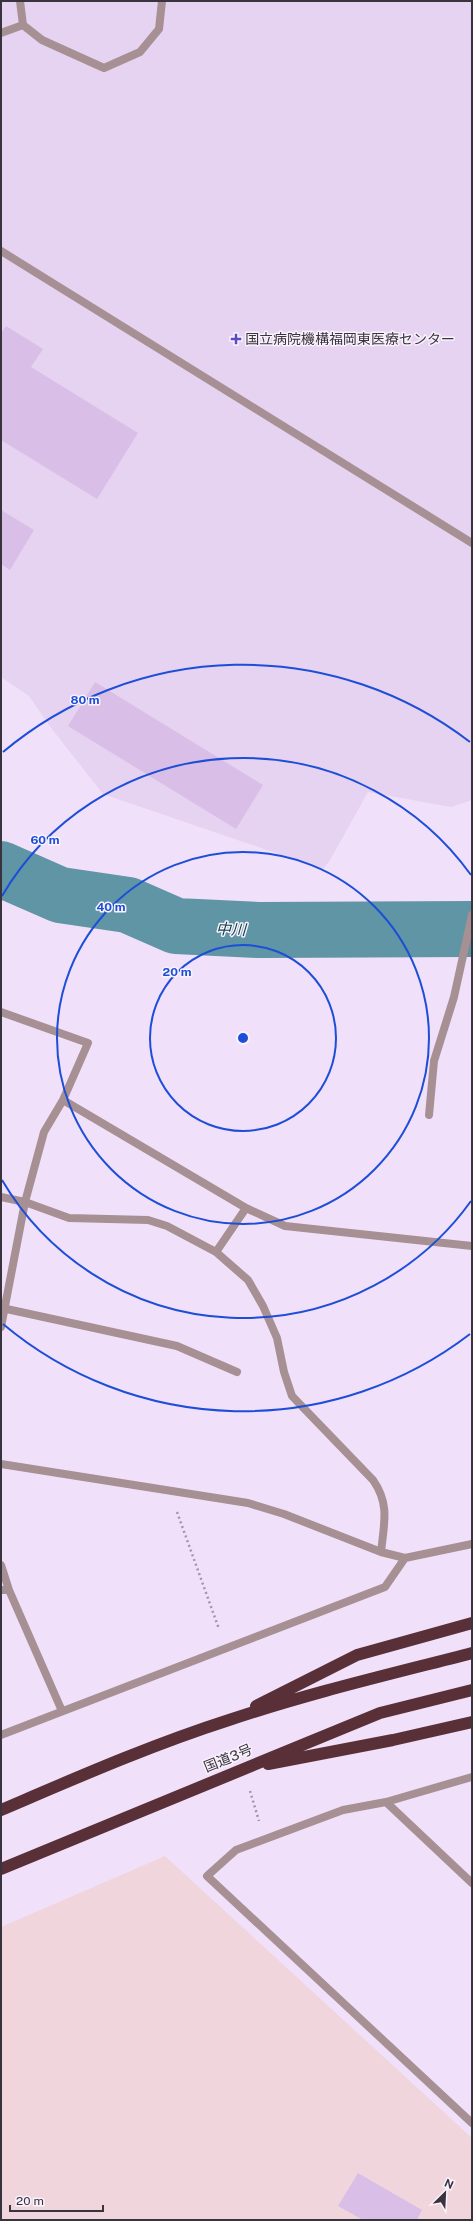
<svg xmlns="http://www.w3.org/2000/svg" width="473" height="2221" font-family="'Public Sans','Noto Sans JP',sans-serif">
<rect width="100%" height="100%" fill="#f1e0fa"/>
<path fill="#e6d2f1" d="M1,1H472V800L451,807L368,792L330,860L323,869L103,794L52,729L29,696L1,677Z"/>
<path fill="#f0d6dc" d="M165,1856L472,2138V2220H1V1927Z"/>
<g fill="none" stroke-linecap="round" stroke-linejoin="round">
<path stroke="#5f95a4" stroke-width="56" d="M1,869L60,895L128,905L176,926L259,930L472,929"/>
</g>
<path fill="#d9bfe7" d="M6,326L43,349L31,367L138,433L97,499L1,440V333Z
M1,510L34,530L10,570L1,564Z
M95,682L263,785L236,829L68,726Z
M358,2173L422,2210L417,2220H363L338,2206Z"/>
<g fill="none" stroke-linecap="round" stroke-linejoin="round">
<path stroke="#a296a9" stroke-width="2.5" stroke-dasharray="2 3" stroke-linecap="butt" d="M177,1512L219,1629
M250,1791L259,1821"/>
<path stroke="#a79093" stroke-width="8" d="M20,1L23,25L42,40L104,68L140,52L159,29L162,1
M1,33L23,25
M1,251L472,543"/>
<path stroke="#a79093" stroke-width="8" d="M1,1012L88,1043L63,1100L44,1132L25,1202L1,1327
M63,1100L246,1208
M429,1115L434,1061L454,997L472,915
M1,1197L25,1202L69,1218L148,1220L167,1226L216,1252L248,1280L263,1306L277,1338L284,1372L292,1396L373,1480C390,1504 384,1524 381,1552
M216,1252L246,1208L285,1226L472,1246
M2,1308L177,1346L237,1372
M1,1464L248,1503L284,1514L381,1552L405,1558L472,1544
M1,1565L9,1590
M1,1590H9L62,1711
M1,1735L385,1587L405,1558
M472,1777L386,1802L472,1883
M386,1802L343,1810L236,1850L207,1876L472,2123"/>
<path stroke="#593037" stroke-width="12" d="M256,1706L357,1655L472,1623
M268,1764L393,1740L472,1722
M1,1810C76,1778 151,1745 229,1720C309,1693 391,1674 472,1653
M1,1869L380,1713L472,1690"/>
</g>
<g fill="none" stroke="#1d4ed8" stroke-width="2">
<circle cx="243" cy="1038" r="93"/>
<circle cx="243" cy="1038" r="186"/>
<path d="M471 1201A280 280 0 0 1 2 1180M2 896A280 280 0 0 1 471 875"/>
<path d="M470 1334A373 373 0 0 1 3 1324M3 752A373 373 0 0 1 470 742"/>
</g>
<path fill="#5c4ac2" stroke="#f9f2fc" stroke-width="1.5" d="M234 333h4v4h4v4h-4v4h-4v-4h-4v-4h4z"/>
<g text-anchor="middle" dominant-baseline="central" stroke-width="3" stroke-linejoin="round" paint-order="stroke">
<g font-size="14" fill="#39333d" stroke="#f9f2fc" text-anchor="start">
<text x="245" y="339">国立病院機構福岡東医療センター</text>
</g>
<g font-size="14" fill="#39333d" stroke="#f9f2fc">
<text transform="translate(228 1758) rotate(-22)">国道3号</text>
</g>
<g font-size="15" font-style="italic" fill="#083b48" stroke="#f9f2fc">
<text transform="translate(231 929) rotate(2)">中川</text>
</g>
</g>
<circle cx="243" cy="1038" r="6" fill="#1d4ed8" stroke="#f9f2fc" stroke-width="2"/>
<g font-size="12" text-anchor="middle" font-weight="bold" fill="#1d4ed8" stroke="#f9f2fc" stroke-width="3" stroke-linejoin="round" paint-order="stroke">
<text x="85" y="704">80 m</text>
<text x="45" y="844">60 m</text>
<text x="111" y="911">40 m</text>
<text x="177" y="976">20 m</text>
</g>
<rect width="473" height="2221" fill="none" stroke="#39333d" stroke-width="4"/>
<g transform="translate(445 2193) rotate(24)" stroke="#f9f2fc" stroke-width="3" paint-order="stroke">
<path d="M0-3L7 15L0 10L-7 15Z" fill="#39333d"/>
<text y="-6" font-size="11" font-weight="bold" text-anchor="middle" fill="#39333d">N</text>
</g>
<path d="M10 2205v6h93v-6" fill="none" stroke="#39333d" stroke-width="2"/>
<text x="16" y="2205" font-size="12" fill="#39333d" stroke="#f9f2fc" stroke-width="3" paint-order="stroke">20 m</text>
</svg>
